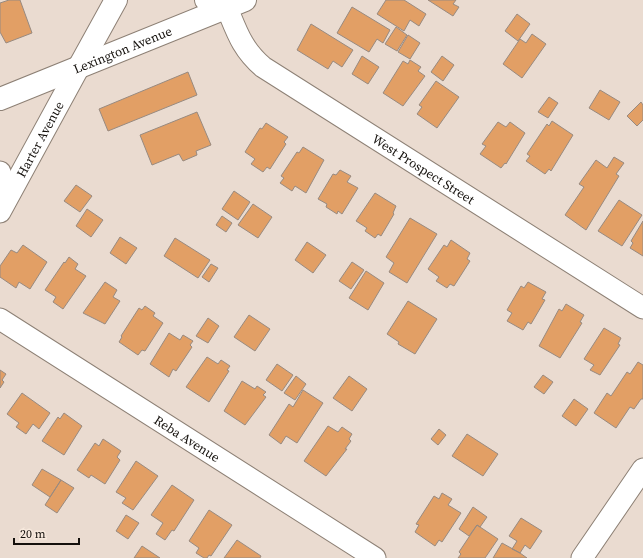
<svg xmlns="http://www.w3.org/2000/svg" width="643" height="558" font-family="'Source Serif 4',serif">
<rect width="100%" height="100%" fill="#eadbd0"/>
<path fill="#e29f65" stroke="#988a80" d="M9,0H20L32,33L6,43L0,32V3Z
M386,0H404L426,14L419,26L410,20L404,31L377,14Z
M428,0H456L453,4L459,7L453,16Z
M352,7L390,30L383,43L377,39L369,52L337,33Z
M517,14L530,24L518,41L505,31Z
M311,24L353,50L342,67L333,61L328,69L297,50Z
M396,27L407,35L397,51L385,44Z
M532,34L546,44L522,78L503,64L520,39L526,43Z
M408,35L420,43L410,59L398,52Z
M362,56L379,67L368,84L352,74Z
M442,56L454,65L443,81L431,72Z
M410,60L421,67L418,71L425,76L403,106L383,93L403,61L408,64Z
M188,72L197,95L108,131L99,109Z
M436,81L459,97L437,128L417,114L422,107L419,105Z
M600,90L620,102L609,120L589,108Z
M549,97L558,103L548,118L538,112Z
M641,102L643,105V120L637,126L627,116Z
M197,112L211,145L196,151L197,155L183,161L179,154L152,165L140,135Z
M552,121L573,135L551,171L549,169L545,174L526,161L530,156L527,154L547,124L549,126Z
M498,122L506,127L510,122L525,133L506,164L505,163L501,168L480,154L486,146L482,144Z
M266,123L288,137L284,142L286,144L270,169L267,167L263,172L251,164L255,159L245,152L260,128L262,129Z
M303,147L324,160L306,193L295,186L292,191L280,183L284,178L281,176L297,152L299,153Z
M614,157L624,163L616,174L619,176L586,230L565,215L584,187L579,184L596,160L607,168Z
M340,170L351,176L347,182L358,188L342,214L338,211L337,214L326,207L327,204L318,199L333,174L336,175Z
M76,185L92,196L80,212L64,201Z
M234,191L250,202L238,220L222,209Z
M375,193L396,206L393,213L394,214L381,236L378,234L375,238L365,231L367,228L356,221Z
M619,200L642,215L622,246L598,231Z
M253,204L272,217L258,238L238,225Z
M87,209L103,220L91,237L76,226Z
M222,216L232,223L226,232L216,225Z
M410,218L437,234L407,283L389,272L394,263L386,257Z
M643,221V256L630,248L633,243L631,241Z
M120,237L137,248L126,264L110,253Z
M175,238L210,260L198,278L164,256Z
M451,240L470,253L467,259L470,261L454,286L450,284L447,288L436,281L439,277L428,269L444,245L447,247Z
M307,242L326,255L313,273L295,260Z
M23,245L47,262L30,289L19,282L16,288L0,277V266L11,250L17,253Z
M69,257L78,264L75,269L86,276L63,309L53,302L56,297L45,290L64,262L65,263Z
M352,262L364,270L351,289L339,281Z
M211,264L218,268L209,282L202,277Z
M366,271L384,283L368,310L349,298Z
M105,282L117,290L113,297L120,301L105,324L83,313Z
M528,282L546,292L542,299L545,300L531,324L528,322L523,330L507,321L512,313L507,310L521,286L524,288Z
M408,301L437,319L415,354L398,344L399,342L387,334Z
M566,304L584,315L580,322L582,323L560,358L539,346L559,309L562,311Z
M145,306L155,313L153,316L163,323L145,351L142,350L138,355L119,342L122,337L121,336L139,308L142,310Z
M249,315L270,329L255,351L234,337Z
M208,318L219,326L208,343L196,336Z
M604,328L621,338L618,344L620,345L600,375L590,370L594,365L584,359Z
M169,333L180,340L183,335L193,341L190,345L192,347L176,371L173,369L169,377L150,364Z
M207,357L218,364L221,360L230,366L227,370L229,371L209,402L186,387Z
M638,362L643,365V399H641L634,409L630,407L616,428L594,413L607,393L611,396L627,372L630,374Z
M277,364L293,375L282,391L266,380Z
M0,370L6,374L2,380L4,382L0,388Z
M543,375L553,382L544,394L534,387Z
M296,376L306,384L295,400L284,393Z
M349,376L367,389L352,411L333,398Z
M242,381L255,389L257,386L266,392L263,395L266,397L245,425L224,411Z
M303,390L323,403L297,443L286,436L281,444L269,435L289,404L293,407Z
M22,393L50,413L39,429L33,424L26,434L16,427L19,423L7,414Z
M574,399L588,409L576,426L562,416Z
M64,413L82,426L64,455L42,441L58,417L60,419Z
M328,426L338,432L342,427L352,434L349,439L351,441L345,449H347L326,476L304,461Z
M439,429L446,435L438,445L431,439Z
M467,434L498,454L483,476L452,456Z
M103,439L121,451L117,457L120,460L105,484L91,475L89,478L77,470L95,443L99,446Z
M136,461L158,476L133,510L122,503L126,498L116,492Z
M42,469L61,480L50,497L32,485Z
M61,480L74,488L57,513L45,505Z
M172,485L194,500L174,531L172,530L165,540L156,534L163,523L151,515Z
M442,493L452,499L448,505L461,513L442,542L439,540L435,546L415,532L419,525L416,524L434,496L439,499Z
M473,507L487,517L480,527L477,525L469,536L459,529Z
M209,510L232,525L211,556L209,555L207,558H204L196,553L199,548L189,541Z
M126,515L139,523L128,539L116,531Z
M521,518L542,531L530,549L525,545L520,553L512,549L517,541L509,536Z
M477,525L498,539L485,558H458L461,554L459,552Z
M237,540L261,556L260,558H224Z
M502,543L520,553L527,558H493Z
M142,546L160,558H134Z"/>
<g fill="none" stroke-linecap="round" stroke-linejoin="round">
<g stroke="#8d8075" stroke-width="23">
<g id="street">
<path id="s1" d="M227,8C237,32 242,49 263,67L643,308"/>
<path d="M0,172L3,186L2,207"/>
<path id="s2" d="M0,212L79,67"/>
<path id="s3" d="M0,319L375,558"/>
<path d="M582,558L643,469"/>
</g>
</g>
<g stroke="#8d8075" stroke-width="24">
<path id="secondary" d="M206,0L227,8
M79,67L116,0"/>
</g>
<g stroke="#8d8075" stroke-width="24">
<g id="primary">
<path id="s4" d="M0,99L245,0"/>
</g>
</g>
<use href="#street" stroke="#fff" stroke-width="21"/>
<use href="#secondary" stroke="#fff" stroke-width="22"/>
<use href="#primary" stroke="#fff" stroke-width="22"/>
</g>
<g text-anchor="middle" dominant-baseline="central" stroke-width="3" stroke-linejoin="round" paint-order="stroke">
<g font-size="13" fill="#14100c" stroke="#f7e9dd">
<text stroke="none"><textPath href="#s4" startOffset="132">Lexington Avenue</textPath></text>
<text stroke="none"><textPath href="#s2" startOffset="83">Harter Avenue</textPath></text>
<text stroke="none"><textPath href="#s1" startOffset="260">West Prospect Street</textPath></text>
<text stroke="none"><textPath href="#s3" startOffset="222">Reba Avenue</textPath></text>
</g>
</g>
<path d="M14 538v6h65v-6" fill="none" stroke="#14100c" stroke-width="2"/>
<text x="20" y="538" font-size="12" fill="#14100c" stroke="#f7e9dd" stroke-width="3" paint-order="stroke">20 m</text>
</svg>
